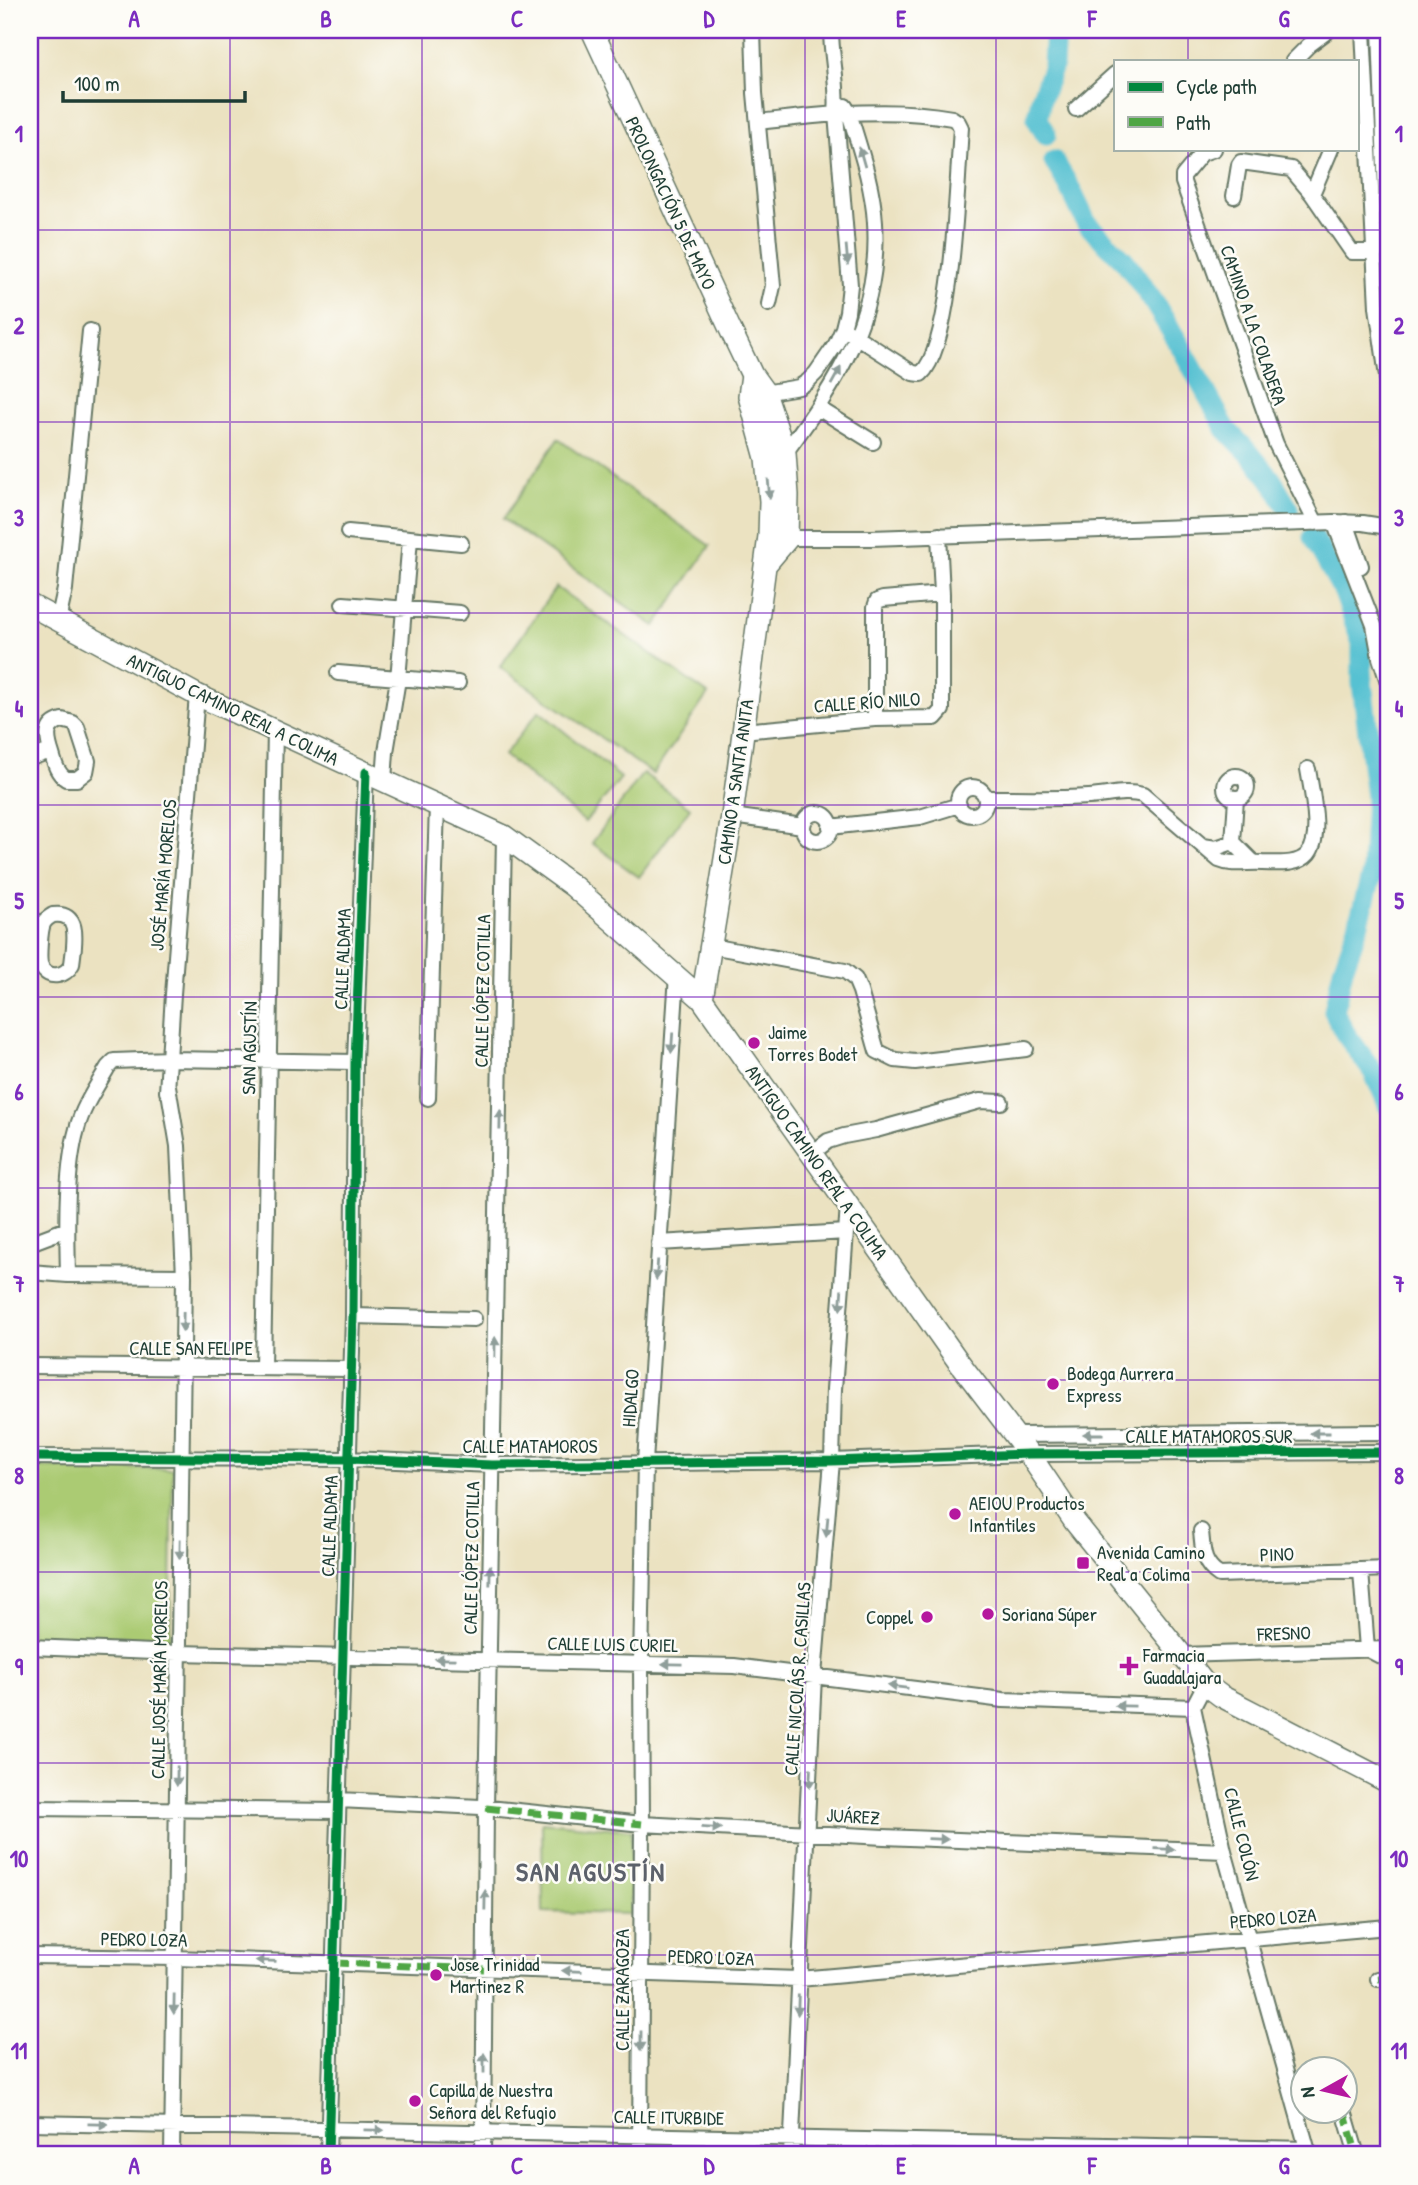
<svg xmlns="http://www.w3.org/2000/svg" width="1418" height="2185" font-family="'Patrick Hand',sans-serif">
<rect width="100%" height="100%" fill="#fdfcf7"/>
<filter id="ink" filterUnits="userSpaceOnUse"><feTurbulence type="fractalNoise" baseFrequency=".0143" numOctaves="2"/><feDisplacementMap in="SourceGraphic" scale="14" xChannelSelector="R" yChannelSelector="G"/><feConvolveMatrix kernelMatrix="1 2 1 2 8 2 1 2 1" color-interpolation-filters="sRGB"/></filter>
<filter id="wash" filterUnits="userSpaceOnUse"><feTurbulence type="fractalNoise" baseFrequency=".00686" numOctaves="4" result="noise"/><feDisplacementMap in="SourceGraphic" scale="28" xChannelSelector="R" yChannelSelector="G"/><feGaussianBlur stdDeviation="1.57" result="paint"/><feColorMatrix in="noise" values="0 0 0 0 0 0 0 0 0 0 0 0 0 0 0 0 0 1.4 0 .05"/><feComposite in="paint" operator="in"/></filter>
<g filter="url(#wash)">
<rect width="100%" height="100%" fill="#ebe2c1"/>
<path fill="#abcb73" stroke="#658454" stroke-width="2" d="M558,439L710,546L655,626L503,519Z
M556,587L708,694L653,774L500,667Z
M539,711L621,778L585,822L504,755Z
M643,773L690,808L639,877L592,843Z
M30,1467L173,1469L170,1645L30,1640Z
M542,1822L631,1830V1914L543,1912Z"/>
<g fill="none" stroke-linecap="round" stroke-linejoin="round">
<path stroke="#57c1d2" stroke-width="21" d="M1046,135L1037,119L1041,99L1053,66L1055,30
M1054,161L1070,188L1087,224L1124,260L1153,301L1181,347L1226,429L1250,454L1271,479L1289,509
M1313,537L1344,592L1362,643V683L1376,797L1372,873L1358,926L1343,969L1334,1011L1345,1033L1374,1073L1388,1105"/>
</g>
</g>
<g filter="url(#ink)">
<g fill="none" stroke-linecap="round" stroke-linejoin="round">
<g stroke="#667765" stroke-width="18">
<path id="street" d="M753,30L755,93L773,286L769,304
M1363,30L1377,307L1388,384
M1380,30L1388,253
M1293,61L1309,45L1329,30
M1076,109L1115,74
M758,122C822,115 888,106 952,118L958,122L961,128C957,178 954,343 921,374L913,373L843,328
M1214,149L1202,153L1183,176V182L1276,444L1316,523
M1312,194L1331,149
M1234,196L1239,165L1241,162L1291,169L1312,194L1352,252H1374
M758,394L799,387L807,382L816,373L836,344L843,328L847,312L850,285L836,114C839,85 831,58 831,30
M818,408L873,442
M781,454L785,453C837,383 881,315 875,223C873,186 860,149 849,113L845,106
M1334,522L1374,625L1380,658L1388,682
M1346,522L1361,566
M348,532L461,543
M781,538H871L1334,522L1363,523L1388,527
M343,604L460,613
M58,621L65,589L90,331
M338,673L458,683
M875,719V607L877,601L883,599L942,594
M62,720L73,723L77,727L88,761L86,772L77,779H66C57,773 55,764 52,754C47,739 44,725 62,720Z
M742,731L875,719L935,718L942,710V594L939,535
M30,758L51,751
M1225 787a11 11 0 1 1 22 0a11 11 0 1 1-22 0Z
M384,780L386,752L398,679L410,539
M958 801a14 14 0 1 1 28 0a14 14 0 1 1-28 0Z
M986,798C1020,798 1055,799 1089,797C1109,796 1123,790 1143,795L1219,860C1233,866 1247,862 1262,863C1276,863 1298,866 1308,854C1323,837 1311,789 1308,769
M803 827a14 14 0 1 1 28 0a14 14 0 1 1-28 0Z
M732,816L803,826
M830,827L920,817L959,805
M1233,842L1236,799
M1203,846L1216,848L1233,842L1253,862
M53,915C82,911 74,945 72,964C66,976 49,981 41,966C38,960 40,928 44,922C47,918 48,918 53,915Z
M711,946L845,971L855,979L860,991L877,1051L895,1060L915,1062L1026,1049
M168,1086L178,1146L184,1276L172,2155
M167,1092L173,994L197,695
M428,1098L437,805
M811,1154L828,1141L844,1136L876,1130L980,1101L1001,1102
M30,1243L67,1229
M659,1243L846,1232
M30,1272L68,1275L184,1276
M68,1275C67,1231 65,1171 77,1129C82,1108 97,1086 108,1067L114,1061L169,1059L355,1062
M353,1316L474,1319
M30,1366L352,1369
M263,1368L275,730
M1016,1435L1388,1432
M30,1457L349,1459L492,1465L832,1461L1029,1454L1388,1452
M1201,1531C1203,1550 1202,1564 1219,1575L1388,1569
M1361,1571L1367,1649L1388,1660
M30,1647L178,1653L734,1666L1003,1700L1193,1707
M1180,1655L1388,1649
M1205,1684L1193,1707L1224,1851L1309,2155
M339,1800L480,1807L642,1824L884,1837L1224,1851
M30,1808L338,1811
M30,1956L175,1958L799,1979L1388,1927
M1378,1979L1388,1978
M1344,2111L1357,2155
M30,2123L1308,2149
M328,2155L353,1316L355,1062L366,772
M483,2155L486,1808L504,836
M640,2155L642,1824L641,1664L645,1462L677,975
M791,2155L814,1676L832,1461L834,1389L848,1206"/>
</g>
<g stroke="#667765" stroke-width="24">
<path id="secondary" d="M592,30L731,331L752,375L765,393L785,453L788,495L787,539L766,564
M30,605L197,695L504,836L573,886L702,999L958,1361L1029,1454L1075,1522L1205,1684L1221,1696L1388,1782
M702,999L732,816L769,536L770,501L766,458L749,396L752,375"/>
</g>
<use href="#street" stroke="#fff" stroke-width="14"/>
<use href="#secondary" stroke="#fff" stroke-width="21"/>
<path stroke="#4fa644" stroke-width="7" stroke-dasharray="14 7" stroke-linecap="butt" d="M486,1808L642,1824
M334,1963L484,1969
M1378,1979L1388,1978
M1344,2111L1357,2155"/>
<g stroke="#fdfcf7" stroke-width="13">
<path id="cycleway" d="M30,1457L349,1459L492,1465L832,1461L1029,1454L1388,1452
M328,2155L353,1316L355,1062L366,772"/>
</g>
<use href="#cycleway" stroke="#00873e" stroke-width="9"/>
</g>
<defs><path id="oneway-solid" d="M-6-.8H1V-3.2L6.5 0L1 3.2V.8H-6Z" transform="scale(1.75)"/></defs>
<g fill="#8f9e9a">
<use href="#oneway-solid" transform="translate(862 157) rotate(-106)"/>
<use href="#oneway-solid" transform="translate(847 255) rotate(85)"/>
<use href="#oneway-solid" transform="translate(836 376) rotate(-61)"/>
<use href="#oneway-solid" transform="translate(769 489) rotate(85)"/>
<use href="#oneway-solid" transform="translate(672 1043) rotate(94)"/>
<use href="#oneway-solid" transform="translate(500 1120) rotate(-89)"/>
<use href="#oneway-solid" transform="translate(657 1270) rotate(94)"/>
<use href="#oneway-solid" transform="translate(841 1300) rotate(94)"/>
<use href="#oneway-solid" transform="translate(183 1322) rotate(91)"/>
<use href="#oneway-solid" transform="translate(495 1347) rotate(-89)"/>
<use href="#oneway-solid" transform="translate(1320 1433) rotate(180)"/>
<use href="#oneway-solid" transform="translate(1093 1434) rotate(180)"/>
<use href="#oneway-solid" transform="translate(827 1527) rotate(95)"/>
<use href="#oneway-solid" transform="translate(180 1549) rotate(91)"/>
<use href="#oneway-solid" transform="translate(490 1575) rotate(-89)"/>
<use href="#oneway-solid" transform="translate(445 1659) rotate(-179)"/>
<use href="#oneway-solid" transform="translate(672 1664) rotate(-179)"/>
<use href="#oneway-solid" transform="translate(898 1687) rotate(-173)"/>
<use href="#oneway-solid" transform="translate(1125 1706) rotate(-179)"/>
<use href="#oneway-solid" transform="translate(177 1776) rotate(91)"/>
<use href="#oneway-solid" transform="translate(810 1778) rotate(93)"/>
<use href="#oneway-solid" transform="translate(711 1828) rotate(3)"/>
<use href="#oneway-solid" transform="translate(938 1839) rotate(2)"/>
<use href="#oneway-solid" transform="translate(1165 1849) rotate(2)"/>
<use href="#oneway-solid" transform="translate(485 1900) rotate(-89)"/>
<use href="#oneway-solid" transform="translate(266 1961) rotate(-178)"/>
<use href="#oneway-solid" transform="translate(572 1971) rotate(-178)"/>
<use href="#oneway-solid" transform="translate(174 2004) rotate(91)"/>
<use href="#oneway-solid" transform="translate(798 2005) rotate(92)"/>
<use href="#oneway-solid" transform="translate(641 2041) rotate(90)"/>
<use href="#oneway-solid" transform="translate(484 2063) rotate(-90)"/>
<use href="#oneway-solid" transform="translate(98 2124) rotate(1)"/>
<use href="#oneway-solid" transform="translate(374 2130) rotate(1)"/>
</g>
</g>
<path fill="none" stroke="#7b2cbf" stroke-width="2" stroke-opacity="0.55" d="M230,30V2155M422,30V2155M613,30V2155M805,30V2155M996,30V2155M1188,30V61M1188,149V2155M30,230H1388M30,422H1388M30,613H1388M30,805H1388M30,997H1388M30,1188H1388M30,1380H1388M30,1572H1388M30,1763H1388M30,1955H1388"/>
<g fill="#b5179e" stroke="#fdfcf7" stroke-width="2.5">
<circle cx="754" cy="1043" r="7"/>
<circle cx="1053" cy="1384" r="7"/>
<circle cx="955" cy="1514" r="7"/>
<rect x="1076" y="1556" width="14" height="14" rx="3.5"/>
<circle cx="988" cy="1614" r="7"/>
<circle cx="927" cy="1617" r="7"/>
<path d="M1125.5 1655.5h7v7h7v7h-7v7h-7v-7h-7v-7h7z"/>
<circle cx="436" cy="1975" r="7"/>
<circle cx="415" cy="2101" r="7"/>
</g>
<g text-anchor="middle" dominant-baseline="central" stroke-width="5" stroke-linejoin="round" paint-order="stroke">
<g font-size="19" fill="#1f3d34" stroke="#fdfcf7">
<text transform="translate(671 203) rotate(65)">PROLONGACIÓN 5 DE MAYO</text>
<text transform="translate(1254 325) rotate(71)">CAMINO A LA COLADERA</text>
<text transform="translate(867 702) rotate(-4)">CALLE RÍO NILO</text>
<text transform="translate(233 709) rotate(26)">ANTIGUO CAMINO REAL A COLIMA</text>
<text transform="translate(735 782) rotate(-82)">CAMINO A SANTA ANITA</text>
<text transform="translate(163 875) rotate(-85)">JOSÉ MARÍA MORELOS</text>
<text transform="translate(342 959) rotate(-88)">CALLE ALDAMA</text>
<text transform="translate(482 991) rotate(-89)">CALLE LÓPEZ COTILLA</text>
<text transform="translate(249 1048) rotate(-89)">SAN AGUSTÍN</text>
<text transform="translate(817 1162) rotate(55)">ANTIGUO CAMINO REAL A COLIMA</text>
<text x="191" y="1348">CALLE SAN FELIPE</text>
<text transform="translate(630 1398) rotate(-86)">HIDALGO</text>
<text x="1209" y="1436">CALLE MATAMOROS SUR</text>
<text x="530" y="1446">CALLE MATAMOROS</text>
<text transform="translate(329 1526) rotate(-88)">CALLE ALDAMA</text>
<text transform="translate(1277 1554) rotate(-2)">PINO</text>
<text transform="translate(471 1558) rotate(-89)">CALLE LÓPEZ COTILLA</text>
<text transform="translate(1284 1633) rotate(-2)">FRESNO</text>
<text transform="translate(613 1644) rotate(1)">CALLE LUIS CURIEL</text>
<text transform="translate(797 1679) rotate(-86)">CALLE NICOLÁS R. CASILLAS</text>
<text transform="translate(159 1680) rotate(-89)">CALLE JOSÉ MARÍA MORELOS</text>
<text transform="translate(853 1816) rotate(3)">JUÁREZ</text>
<text transform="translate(1242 1834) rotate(76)">CALLE COLÓN</text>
<text transform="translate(1273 1918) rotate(-5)">PEDRO LOZA</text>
<text transform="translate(144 1939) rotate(1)">PEDRO LOZA</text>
<text transform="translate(711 1957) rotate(2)">PEDRO LOZA</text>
<text transform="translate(622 1990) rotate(-90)">CALLE ZARAGOZA</text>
<text transform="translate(669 2117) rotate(1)">CALLE ITURBIDE</text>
</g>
<g font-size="19" fill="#1f3d34" stroke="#fdfcf7" text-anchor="start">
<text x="768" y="1032">Jaime<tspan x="768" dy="22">Torres Bodet</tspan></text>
<text x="1067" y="1373">Bodega Aurrera<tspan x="1067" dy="22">Express</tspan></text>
<text x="969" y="1503">AEIOU Productos<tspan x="969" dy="22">Infantiles</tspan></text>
<text x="1097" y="1552">Avenida Camino<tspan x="1097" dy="22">Real a Colima</tspan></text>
<text x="1002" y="1614">Soriana Súper</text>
<text x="913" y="1617" text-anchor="end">Coppel</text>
<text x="1143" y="1655">Farmacia<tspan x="1143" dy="22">Guadalajara</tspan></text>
<text x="450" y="1964">Jose Trinidad<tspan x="450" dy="22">Martinez R</tspan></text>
<text x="429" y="2090">Capilla de Nuestra<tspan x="429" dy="22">Señora del Refugio</tspan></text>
</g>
<g font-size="26" font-weight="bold" letter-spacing="2" fill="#5c616b" stroke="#fdfcf7">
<text x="591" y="1871">SAN AGUSTÍN</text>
</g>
</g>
<rect width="1418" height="2185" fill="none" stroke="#fdfcf7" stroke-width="77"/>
<rect x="1114" y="60" width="245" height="91" fill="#fdfcf7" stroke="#a4b0a9" stroke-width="2"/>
<rect x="1128" y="82" width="35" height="10" fill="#00873e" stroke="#a4b0a9" stroke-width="2"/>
<text x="1176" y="94" font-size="21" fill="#1f3d34">Cycle path</text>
<rect x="1128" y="117" width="35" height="10" fill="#4fa644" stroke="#a4b0a9" stroke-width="2"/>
<text x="1176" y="130" font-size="21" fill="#1f3d34">Path</text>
<g transform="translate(1324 2090) rotate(262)"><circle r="33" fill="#fdfcf7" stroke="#a4b0a9" stroke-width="2"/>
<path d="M0-5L12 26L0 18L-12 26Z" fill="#b5179e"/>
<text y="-10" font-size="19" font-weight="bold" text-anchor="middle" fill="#1f3d34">N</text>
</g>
<path d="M63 91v10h182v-10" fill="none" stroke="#1f3d34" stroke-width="3.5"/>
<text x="74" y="91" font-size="21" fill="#1f3d34" stroke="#fdfcf7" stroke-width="5" paint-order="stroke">100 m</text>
<rect x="38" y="38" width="1342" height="2108" fill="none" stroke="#7b2cbf" stroke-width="2.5"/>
<g font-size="23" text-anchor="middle" font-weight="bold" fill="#7b2cbf">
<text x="134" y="27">A</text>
<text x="326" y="27">B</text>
<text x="517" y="27">C</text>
<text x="709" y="27">D</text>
<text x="901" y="27">E</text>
<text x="1092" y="27">F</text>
<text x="1284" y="27">G</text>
<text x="19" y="142">1</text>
<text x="1399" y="142">1</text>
<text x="19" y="334">2</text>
<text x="1399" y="334">2</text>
<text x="19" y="526">3</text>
<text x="1399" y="526">3</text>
<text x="19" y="717">4</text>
<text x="1399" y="717">4</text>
<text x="19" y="909">5</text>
<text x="1399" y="909">5</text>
<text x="19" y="1100">6</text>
<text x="1399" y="1100">6</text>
<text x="19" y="1292">7</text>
<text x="1399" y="1292">7</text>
<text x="19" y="1484">8</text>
<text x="1399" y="1484">8</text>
<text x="19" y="1675">9</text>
<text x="1399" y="1675">9</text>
<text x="19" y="1867">10</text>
<text x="1399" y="1867">10</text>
<text x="19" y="2059">11</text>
<text x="1399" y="2059">11</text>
<text x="134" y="2174">A</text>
<text x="326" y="2174">B</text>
<text x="517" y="2174">C</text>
<text x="709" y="2174">D</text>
<text x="901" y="2174">E</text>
<text x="1092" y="2174">F</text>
<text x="1284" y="2174">G</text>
</g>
</svg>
